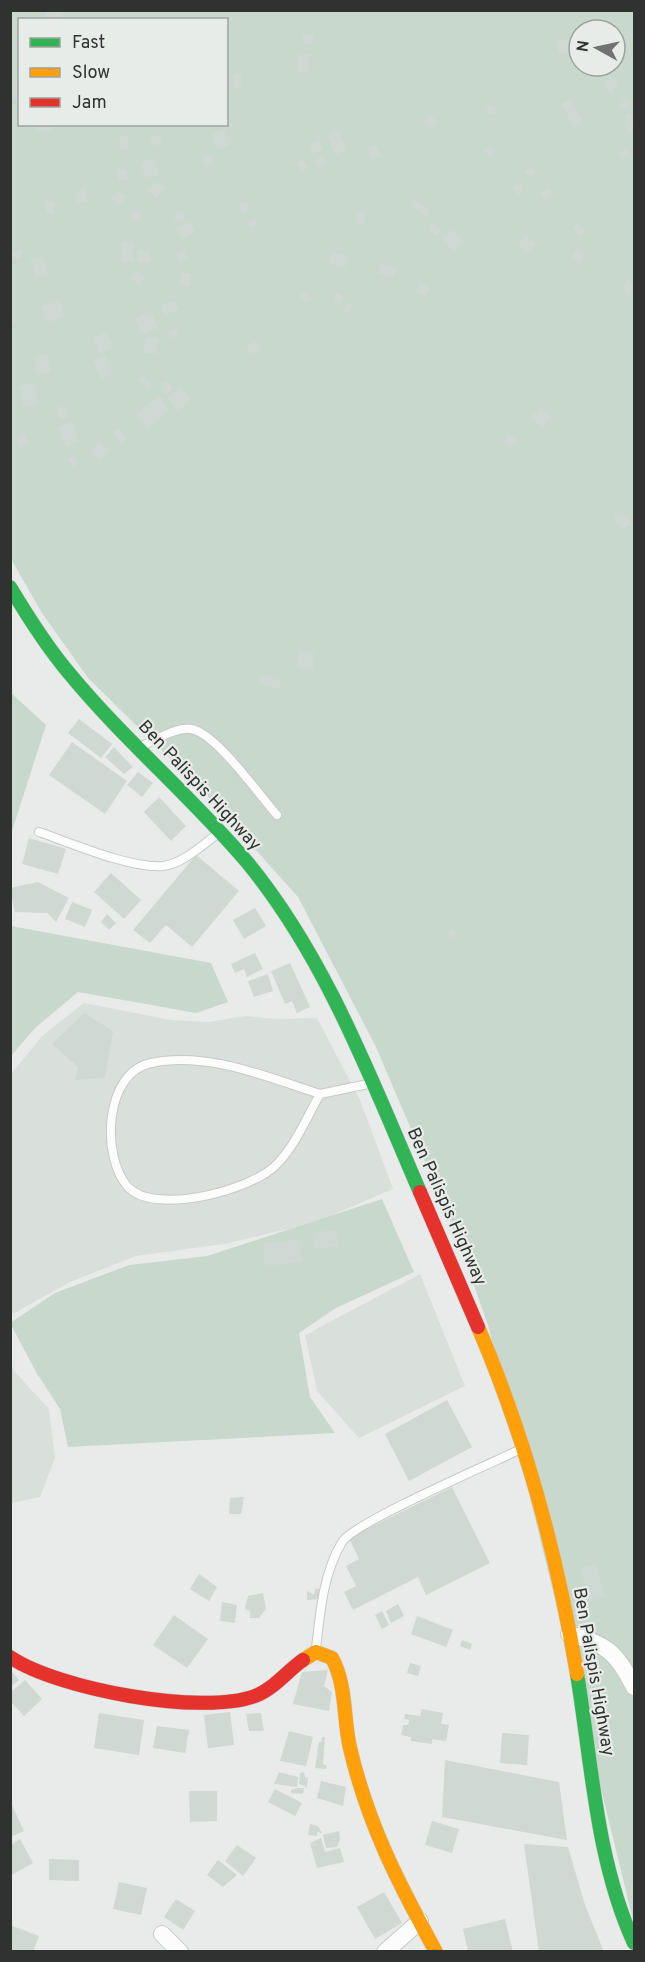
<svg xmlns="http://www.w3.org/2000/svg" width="645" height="1962" font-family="Overpass,sans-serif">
<rect width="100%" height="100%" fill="#e9ebea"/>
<path fill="#d9dfda" d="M84,1003L171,1020L209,1022L245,1016L278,1019L317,1018L360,1100L393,1189L314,1223L224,1244L136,1256L70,1282L11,1315V1074L42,1036Z
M420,1274L465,1386L359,1438L317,1391L305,1335Z
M11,1363L14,1371L49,1409L55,1458L40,1497L11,1503Z"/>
<path fill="#c8d8cc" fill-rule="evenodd" d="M11,11H634V1924L488,1325L456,1235L376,1047L298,897L199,787L88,678L42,613L11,559ZM20,20H226V124H20ZM579,30H615V66H579Z
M11,693L46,725L11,834Z
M11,926L211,963L228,1002L196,1013L78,992L35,1028L11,1056Z
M382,1199L414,1272L336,1308L299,1333L310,1397L335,1433L68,1447L60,1409L36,1372L10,1323L55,1293L129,1265L207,1256Z"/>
<path fill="#cfd8d2" d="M45,10H60L62,20H47Z
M303,35H313V44H303Z
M568,39L570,52L558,54L556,41Z
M310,53V72L298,73L297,54Z
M234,74L242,75L241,89L232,88Z
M610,76L619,83L611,93L603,85Z
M20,77V98L15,100L10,91V81Z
M626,98L631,103L624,110L619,106Z
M571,99L583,121L574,127L561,104Z
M490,104L498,110L494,116L485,110Z
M634,113V132L629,133L626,115Z
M431,115L438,123L431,129L424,121Z
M38,124H52L51,131H37Z
M225,129L230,145L216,149L211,134Z
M338,130L347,149L335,155L327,136Z
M153,134L162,138L159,147L149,143Z
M120,136L128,137V149H120Z
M319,140L323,149L312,154L309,145Z
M376,144L381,157L371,160L366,148Z
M489,146L496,150L491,157L484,152Z
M627,148L631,154L622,159L618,153Z
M211,154L213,165L204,167L202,156Z
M324,156L327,163L318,167L315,161Z
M154,158L160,174L146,179L140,163Z
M302,159L308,167L303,171L297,164Z
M530,166L536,173L530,178L524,171Z
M117,169H127L128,180L118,181Z
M157,181L165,188L156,198L147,191Z
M517,182L524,189L519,195L511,189Z
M85,188L88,201L78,204L75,192Z
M549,188L553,196L545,202L540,193Z
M118,191L126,197L120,205L111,199Z
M414,200L431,210L427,217L411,206Z
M45,201H54V213H46Z
M247,202L250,211L242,213L239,204Z
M139,210L141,219L133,221L131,212Z
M175,212L184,213V221L174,220Z
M356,213H366L365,224L355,223Z
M255,218L258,225L251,228L248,221Z
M190,221L195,233L182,239L176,228Z
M434,222L442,229L436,236L428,229Z
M578,223L586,231L581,236L573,229Z
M453,229L464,243L453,252L442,238Z
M526,235L536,245L527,253L518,243Z
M133,241L134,261L122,262L121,242Z
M577,248L586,255L580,263L571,257Z
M12,250L22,251L21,259L11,258Z
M149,250L150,262L138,263L137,251Z
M185,250L187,259L179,261L176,253Z
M332,251L349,256L345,268L329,264Z
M43,256L49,274L36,278L30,260Z
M380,263L396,267L394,278L377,273Z
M136,270L145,277L140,285L131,279Z
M182,273H191L190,286L180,285Z
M628,279L634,284L630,295L621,289Z
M420,283L430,288L426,296L416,291Z
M306,292L311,300L305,303L300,295Z
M337,293L345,297L340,305L333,301Z
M60,300L65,317L47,323L41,306Z
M174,300L179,309L164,316L160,306Z
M347,302L354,305L350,314L343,311Z
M14,310L18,322L10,325V312Z
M151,311L158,328L142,335L135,318Z
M177,329L179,337L170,339L168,332Z
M106,332L114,347L99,354L92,339Z
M145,337H158V354L144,353Z
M257,341L261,350L250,355L246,346Z
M47,354L51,372L36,375L33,356Z
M105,355L113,374L101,379L93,361Z
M144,376L152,385L147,390L139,380Z
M165,380L173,388L166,395L159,387Z
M35,383L39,404L23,407L19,386Z
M181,387L191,399L178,411L167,398Z
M159,396L170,411L148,429L136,414Z
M66,406L68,417L59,419L57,407Z
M541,407L552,417L542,428L531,417Z
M72,421L80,441L66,447L58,427Z
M119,428L127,438L121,443L112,432Z
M25,434L28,445L19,447L17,436Z
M508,435L517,439L513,447L504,443Z
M99,441L109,451L99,460L90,451Z
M73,456L78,465L73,468L68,460Z
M622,511L631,523L622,530L613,517Z
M298,652L314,653L313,669L297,668Z
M261,675L281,680L279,689L259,684Z
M79,719L112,744L101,758L68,733Z
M72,742L127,781L105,814L49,775Z
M114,747L133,767L124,774L105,757Z
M138,772L153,783L142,797L127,785Z
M159,797L186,826L171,841L144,812Z
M29,838L66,849L58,874L22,864Z
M196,855L239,891L192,947L166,925L150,943L133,930Z
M111,873L141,900L124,919L94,892Z
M38,882L69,898L56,922L48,913L15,912L10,888Z
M72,902L92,910L85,927L65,919Z
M255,908L266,926L244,939L233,920Z
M107,914L116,923L109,930L101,922Z
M453,928L457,935L450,939L446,932Z
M255,953L263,969L247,977L244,969L235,973L231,964Z
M290,963L310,1007L297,1013L292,1001L285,1004L271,971Z
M268,974L273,991L254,997L248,981Z
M84,1013L113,1031L105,1078L75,1080L78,1067L52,1044Z
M337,1230L339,1246L314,1249L312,1232Z
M300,1239L303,1262L265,1266L263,1243Z
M447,1400L472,1447L409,1481L385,1434Z
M452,1487L490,1563L426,1595L418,1577L353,1610L344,1592L356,1586L346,1566L359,1559L349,1538Z
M244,1497L241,1514H229L230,1498Z
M596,1564L605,1597L589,1601L580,1568Z
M199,1574L217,1587L209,1601L190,1589Z
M315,1589H319L318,1599L307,1600V1591L314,1595Z
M263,1593L266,1609L259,1618H250V1611L245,1609L248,1596Z
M222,1602L237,1605L235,1623L220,1621Z
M398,1604L404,1616L391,1623L386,1611Z
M382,1611L389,1625L382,1629L375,1615Z
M174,1615L208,1639L187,1668L153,1645Z
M417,1616L453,1630L446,1647L411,1634Z
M462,1640L472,1644L470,1650L460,1646Z
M410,1663L421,1666L418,1676L407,1673Z
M10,1669L19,1680L10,1687Z
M328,1670L324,1686L332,1692L329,1711L293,1704L302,1672Z
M25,1680L42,1699L24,1716L10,1701V1693Z
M422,1709L443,1713L441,1724L449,1725L446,1741L432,1739V1744L411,1741V1737L401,1735L403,1725H408L409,1720L404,1719L405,1714L420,1716Z
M230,1712L234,1745L208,1748L204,1715Z
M99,1713L144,1720L139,1755L94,1748Z
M261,1713L264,1731H249L246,1714Z
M157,1726L189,1730L185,1753L153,1748Z
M289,1731L313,1737L306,1766L280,1761Z
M502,1733L529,1735L527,1765L500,1763Z
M322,1737H325L323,1764L327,1766L326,1769L315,1768L319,1742H321Z
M445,1760L559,1782L567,1840L442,1817Z
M279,1772L298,1777L297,1787L274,1784Z
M304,1772L305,1777L308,1778L307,1787L299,1784L300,1773Z
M321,1781L346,1787L343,1806L317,1798Z
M297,1788H304L303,1794L291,1793V1790Z
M275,1789L302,1803L295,1816L268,1802Z
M189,1791H217V1821L190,1822Z
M10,1801L24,1831L10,1837Z
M432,1821L459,1829L452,1853L425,1845Z
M310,1824L318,1826L322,1833L317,1832V1836L308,1835Z
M339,1831L340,1840L337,1847L326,1848L323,1835Z
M321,1838L325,1852L340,1848L344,1862L317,1868L310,1843Z
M20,1839L33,1863L10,1876V1845Z
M524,1844L568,1847L585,1905L604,1952H539Z
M237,1845L256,1858L243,1876L225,1861Z
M49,1859L79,1860V1881L49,1880Z
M218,1860L237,1875L223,1887L207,1875Z
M119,1882L147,1888L141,1915L113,1909Z
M384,1892L402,1923L375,1939L357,1907Z
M176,1899L195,1911L183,1930L164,1917Z
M505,1919L513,1952H468L463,1929Z
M10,1925L39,1936L33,1952H10Z"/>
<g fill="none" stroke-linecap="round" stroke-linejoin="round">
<g stroke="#c7c9c8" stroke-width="10">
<path id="lane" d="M142,746C156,740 175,727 191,729C215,732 260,796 277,815
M39,832C71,843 131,869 163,866C183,864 203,844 219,833
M320,1094C267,1077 207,1051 151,1063C104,1073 101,1157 128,1187C155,1216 253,1190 277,1164C295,1146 307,1117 320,1094L368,1084
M316,1649C320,1613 323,1574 342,1542C353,1523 492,1463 521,1449"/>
</g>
<g stroke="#c7c9c8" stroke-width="18">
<path id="street" d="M569,1634C607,1644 617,1653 634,1687
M162,1934L180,1952
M385,1952L420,1921"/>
</g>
<g stroke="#c7c9c8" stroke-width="15">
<path id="fast" d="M10,587C28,617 46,646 69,673C124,740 191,796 247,862C326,958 371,1079 420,1192
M577,1674C592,1764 596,1860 634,1943"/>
</g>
<g stroke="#c7c9c8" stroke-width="15">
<path id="slow" d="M478,1327C526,1439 557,1554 577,1674
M303,1660L316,1652L332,1658C347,1686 343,1718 350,1748C368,1825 399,1884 436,1952"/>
</g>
<g stroke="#c7c9c8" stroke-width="15">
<path id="jam" d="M420,1192L478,1327
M10,1657C57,1689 201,1716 255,1696C274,1689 287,1671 303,1660"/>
</g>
<use href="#lane" stroke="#fcfcfc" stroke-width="8"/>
<use href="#street" stroke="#fcfcfc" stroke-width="16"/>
<use href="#fast" stroke="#30b455" stroke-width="14"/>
<use href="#slow" stroke="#ff9f0a" stroke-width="14"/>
<use href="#jam" stroke="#e5322d" stroke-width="14"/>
</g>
<g text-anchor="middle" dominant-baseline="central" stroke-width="4.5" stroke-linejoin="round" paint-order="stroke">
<g font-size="18" fill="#303231" stroke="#e8ece9">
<text transform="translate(199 786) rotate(47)">Ben Palispis Highway</text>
<text transform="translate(446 1207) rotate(66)">Ben Palispis Highway</text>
<text transform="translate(593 1672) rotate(80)">Ben Palispis Highway</text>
</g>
</g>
<rect width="645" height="1962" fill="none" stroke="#303231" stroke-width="24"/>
<rect x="18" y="18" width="210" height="108" fill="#e8ece9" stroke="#9ea29f" stroke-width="1.5"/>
<rect x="30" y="38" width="30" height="9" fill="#30b455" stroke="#9ea29f" stroke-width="1.5"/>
<text x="72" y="48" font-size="18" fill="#303231">Fast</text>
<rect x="30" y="68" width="30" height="9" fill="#ff9f0a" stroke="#9ea29f" stroke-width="1.5"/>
<text x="72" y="78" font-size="18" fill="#303231">Slow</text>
<rect x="30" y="98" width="30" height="9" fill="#e5322d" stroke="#9ea29f" stroke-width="1.5"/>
<text x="72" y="108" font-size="18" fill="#303231">Jam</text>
<g transform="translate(597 48) rotate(278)"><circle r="28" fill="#e8ece9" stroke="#9ea29f" stroke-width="1.5"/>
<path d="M0-4.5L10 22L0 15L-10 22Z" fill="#717372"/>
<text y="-9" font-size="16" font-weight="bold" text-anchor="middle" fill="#303231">N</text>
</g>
</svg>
